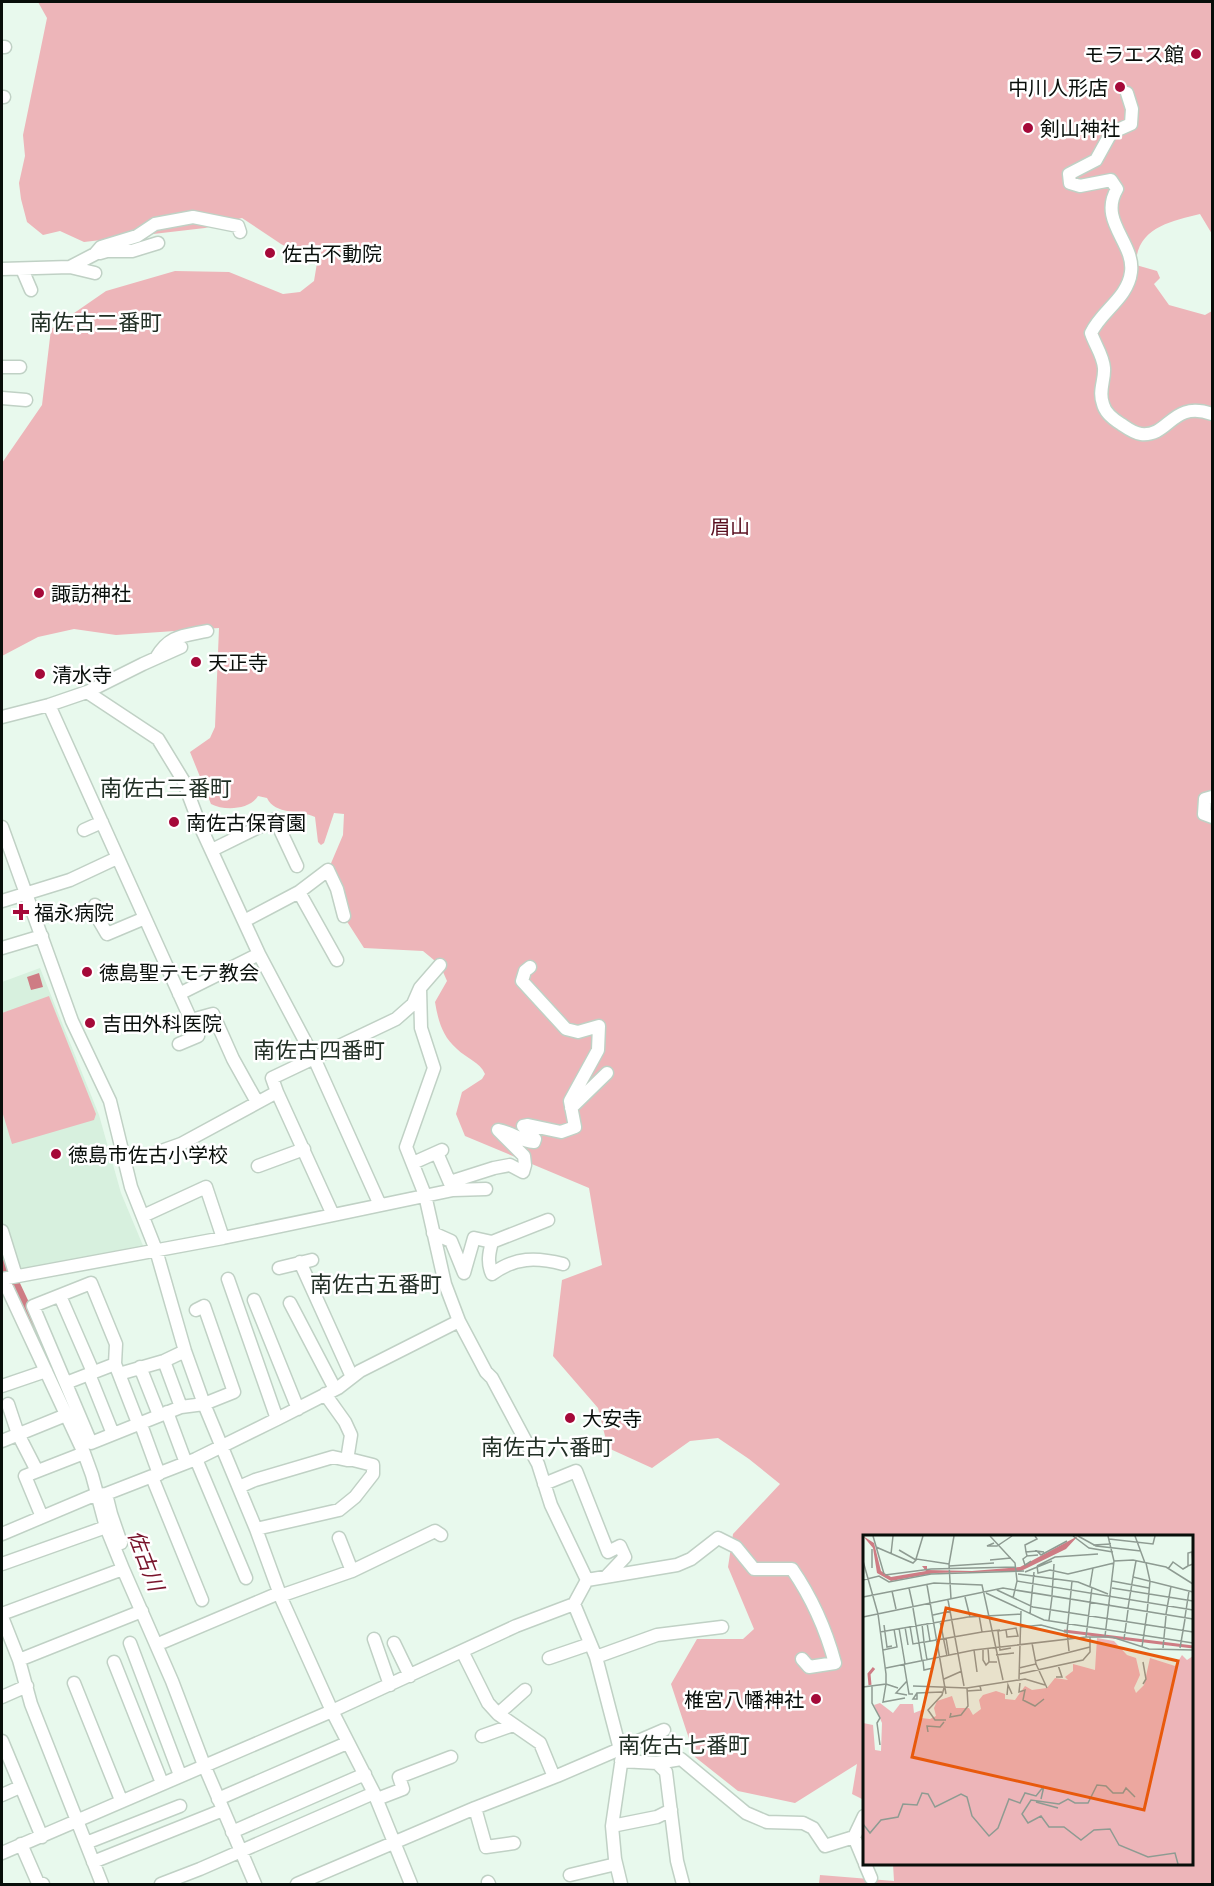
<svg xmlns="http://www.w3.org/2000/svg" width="1214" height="1886" font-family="'Exo 2','Noto Sans JP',sans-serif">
<rect width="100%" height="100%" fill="#e8f9ed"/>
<path fill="#d7f0de" d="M40,968L99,1115L121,1193L144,1248L16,1272L2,1220V982Z"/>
<path fill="#edb5b9" d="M38,2H1212V234L1200,214C1171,221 1136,228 1136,265L1157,271L1160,278L1154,284L1169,305L1205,315L1212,311V1884H819L820,1875L894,1881L893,1864H1192V1536H864V1800L852,1794L857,1764L795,1803L738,1791L695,1757L671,1684L697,1639H743L754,1629L728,1567L733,1534L780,1484L749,1459L718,1438L690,1441L652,1468L608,1448L598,1408L553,1356L562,1280L602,1265L589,1188L465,1136L456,1114L462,1092L482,1079L485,1074C480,1062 466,1058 457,1049C442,1036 438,1020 435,1002L447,981L440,965L423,951L364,948L346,920L329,868L343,835L344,814L334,813L324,843L321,845L318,842L315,817C300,810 275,815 267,798L258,796C250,810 224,811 211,804L190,752L210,738L215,727L219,628L116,635L74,629L38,637L2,656V463L42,405L51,329L106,291L175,271L229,272L283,294L300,292L314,281L317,263L281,244L242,218L205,228L84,242L60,231L43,235L27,222L21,199L19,183L25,156L23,135L47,18Z
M49,996L96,1114L94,1120L12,1144L2,1111V1013Z"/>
<path fill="#ce7c84" d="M39,973L43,987L31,990L27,977Z"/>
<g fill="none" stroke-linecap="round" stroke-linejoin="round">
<path stroke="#ce7c84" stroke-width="15" d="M7,1266L13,1286L68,1403"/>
<g stroke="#c0d1c5" stroke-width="15">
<path id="minor" d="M2,47H5
M1127,93L1132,109L1131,124L1111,133L1096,160L1069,174L1070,183L1080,186L1111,180L1117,189C1098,221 1135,243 1131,272C1128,298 1101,311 1091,333C1095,345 1103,355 1104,368C1105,380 1098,391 1103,404C1105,413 1113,419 1121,424C1127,428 1133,433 1141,434C1170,437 1171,400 1212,414
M2,97H4
M100,253L107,251H132L158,243
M70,267L95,254L101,247L137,236L155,224L193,217L238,226L240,232
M2,269L70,267L95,273
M22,269L31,290
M2,367H20
M2,398L26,400
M156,658C169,635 183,636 207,631
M87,692L143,664L181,647
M49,705L191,1020L213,1014L233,1059L257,1102
M2,717L49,705L87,692L158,739L183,780L201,828L259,954L314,1058L380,1205
M1212,797L1205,799L1204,814L1212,817
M2,827L72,1021L110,1101L131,1187L156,1250L185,1351L204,1404L256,1529L282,1600L332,1711L374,1793L411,1884
M84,830L102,822
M212,850L275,819L297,866
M299,892L337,960
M2,901L70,880L117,858
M95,905L100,922L107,934L145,918
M244,921L299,892L328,870L337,889L344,916
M2,948L42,936
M420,988L421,1028L434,1068L406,1147L425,1195L445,1284L459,1321L486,1372L492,1378L538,1464L551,1505L587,1580L574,1604L596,1657L622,1757L612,1826L615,1859L621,1884
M179,994L259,954
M179,1044L198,1036L191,1020
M277,1092L272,1078L396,1019L413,1004L420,988L440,965
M571,1108L607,1073
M122,1155H150L181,1144L277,1092L333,1215
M413,1163L442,1150
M258,1166L304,1149
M450,1182L494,1168L510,1165L523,1172L525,1165L524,1156L498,1130C511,1132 521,1141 534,1142L535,1139L523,1126L528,1125L561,1132L575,1127L570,1101L598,1050L599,1026L578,1032L566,1029L522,981L525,971L530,967
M453,1190L486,1189
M143,1216L206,1187L223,1238
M548,1220L492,1242C489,1253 487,1263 492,1274C515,1257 536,1257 563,1264
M2,1231L16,1276
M433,1233L451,1241L464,1273L474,1238L492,1242
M300,1262L352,1377
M279,1268L312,1260
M2,1279L223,1238L453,1190L437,1153
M228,1279L277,1419
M60,1296L93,1372
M254,1300L298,1409
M290,1303L335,1389
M164,1361L181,1407
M115,1364L119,1374L164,1361L185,1351
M140,1367L159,1415
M89,1374L113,1434
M119,1374L138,1423
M66,1383L115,1364L116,1344L91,1283L33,1306L91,1443L181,1407L204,1404L234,1392L204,1306L196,1310
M2,1386L46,1371
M8,1404L18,1434L37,1471
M167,1412L186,1463
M140,1422L159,1474
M2,1441L66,1415
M196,1459L246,1578
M152,1477L202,1600
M544,1484L576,1471L608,1552L620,1546L625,1557L606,1577
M239,1487L255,1480L333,1457L347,1460L351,1435L345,1422L325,1394
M106,1494L111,1514L121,1543
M42,1517L25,1476L84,1453
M256,1529L339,1510L355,1497L373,1474V1465L353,1460H347
M2,1534L92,1496L106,1494L196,1459L277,1419L338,1388L360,1371L459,1321
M339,1538L352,1571
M2,1564L106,1527
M123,1569L172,1681L204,1765L255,1884
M587,1580L677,1565L691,1559L718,1538L736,1547L754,1569H792C812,1598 826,1630 835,1663L809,1667L802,1659
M280,1596L352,1571L435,1531L441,1535
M2,1614L123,1569L106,1527L92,1475L84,1453L3,1279
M2,1617L19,1660L31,1704L102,1884
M374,1639L390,1685
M163,1642L279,1593
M130,1643L180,1775
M394,1643L410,1676
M462,1651L488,1703L498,1714L540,1743L554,1777
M596,1657L657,1635L722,1627
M549,1658L590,1644
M19,1660L142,1611
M114,1662L162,1783
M74,1683L121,1800
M2,1697L27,1686
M498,1714L525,1690
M482,1736L513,1725
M2,1741L42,1837
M621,1761L657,1763L681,1759L746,1813L767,1822L803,1823L813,1828L825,1846L854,1837L864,1816
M657,1763L666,1772L677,1861L683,1884
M2,1795L20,1787
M218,1799L347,1743
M377,1799L403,1789L399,1777L451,1757
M475,1808L486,1847L514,1843
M612,1826L657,1817L671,1810
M232,1832L365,1774
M854,1837L864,1861
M86,1843L180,1806
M21,1844L38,1883L43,1884
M2,1853L332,1711L516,1626L574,1604
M93,1862L223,1810
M865,1864L871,1878
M570,1875L616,1864
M488,1882L489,1884
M161,1884L200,1869L374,1793
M297,1884L475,1808L557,1776L664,1730"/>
</g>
<use href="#minor" stroke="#fff" stroke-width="12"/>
</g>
<g fill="#a50939" stroke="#fff" stroke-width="2">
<circle cx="1196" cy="54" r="6"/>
<circle cx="1120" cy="87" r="6"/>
<circle cx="1028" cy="128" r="6"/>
<circle cx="270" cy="253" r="6"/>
<circle cx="39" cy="593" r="6"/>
<circle cx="196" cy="662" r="6"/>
<circle cx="40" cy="674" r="6"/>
<circle cx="174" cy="822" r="6"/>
<path d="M18 903h6v6h6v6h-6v6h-6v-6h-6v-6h6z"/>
<circle cx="87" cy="972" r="6"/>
<circle cx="90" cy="1023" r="6"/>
<circle cx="56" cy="1154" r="6"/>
<circle cx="570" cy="1418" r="6"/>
<circle cx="816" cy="1699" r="6"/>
</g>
<g text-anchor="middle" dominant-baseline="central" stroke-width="5" stroke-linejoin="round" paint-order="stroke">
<g font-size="20" fill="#080e0a" stroke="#fff" text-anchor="start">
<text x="1184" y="54" text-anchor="end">モラエス館</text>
<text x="1108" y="87" text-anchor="end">中川人形店</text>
<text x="1040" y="128">剣山神社</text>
<text x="282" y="253">佐古不動院</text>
<text x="51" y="593">諏訪神社</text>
<text x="208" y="662">天正寺</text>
<text x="52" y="674">清水寺</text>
<text x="186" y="822">南佐古保育園</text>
<text x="34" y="912">福永病院</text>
<text x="99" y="972">徳島聖テモテ教会</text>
<text x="102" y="1023">吉田外科医院</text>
<text x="68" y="1154">徳島市佐古小学校</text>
<text x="582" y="1418">大安寺</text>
<text x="804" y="1699" text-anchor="end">椎宮八幡神社</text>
</g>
<g font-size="20" fill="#580d1e" stroke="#fff">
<text x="730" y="526">眉山</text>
</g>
<g font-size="21" font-style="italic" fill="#79152c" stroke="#fff">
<text transform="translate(147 1560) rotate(69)">佐古川</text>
</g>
<g font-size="22" fill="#223026" stroke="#fff">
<text x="96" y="321">南佐古二番町</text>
<text x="166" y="787">南佐古三番町</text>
<text x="319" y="1049">南佐古四番町</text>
<text x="376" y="1283">南佐古五番町</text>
<text x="547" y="1446">南佐古六番町</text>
<text x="684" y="1744">南佐古七番町</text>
</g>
</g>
<g transform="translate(863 1535)">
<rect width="330" height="330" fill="#e8f9ed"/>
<path d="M234,103L251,106L264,120L273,123L277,140L271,153L273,158L281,150L287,123L312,131L319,120L324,125L330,121V329H0V188L10,190L12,215L18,216L19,188L11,170L17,168L30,178L37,169H50L51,178L61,174L58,183L67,184L73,181L71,173L74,166L89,161L93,173H106L110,180L118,174L116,165L120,160L133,156L142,159V164L152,165L162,151L169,155L184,153L192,143L205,145L202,142L210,136V129L232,135Z" fill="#edb5b9"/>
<path d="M0,1L11,8L18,36L28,42L63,36L59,31H64V35L109,36L157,32L215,1L203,14L158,36L72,38L28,46L14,38L10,13Z" fill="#ce7c84"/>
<path fill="none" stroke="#ce7c84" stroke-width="3" d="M201,96L330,112M7,150L6,139L11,133"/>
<path fill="none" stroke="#8e9b92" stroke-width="1.5" d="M10,1L21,39M60,1L53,24L86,29M127,1L152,28L154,46M210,1L226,13L250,17M215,1L233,11L278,16M272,1L282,28M246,4L290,9L292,1M131,8L124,11H134L149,1M230,10L248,9M13,12L50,28L54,24M9,14V33M36,15L53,25M174,16L163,17L164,21L175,20M163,17L162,10L174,4L172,1M181,17L174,16L178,20L204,6M28,19L30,1M164,21L160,24L162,30L168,26M127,25L148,23M0,26L15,79L23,139V149L0,152M251,26L270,25L303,32L330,49M273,26L270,42L330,57M283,28L287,46L284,78M330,29L329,17L325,18V31L330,29M86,31L131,28M174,31L175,38L187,35L205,39L251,28M174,31L192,22L235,19M305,34L310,27L320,34L325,31M162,37L189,26M155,39L215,47L245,59M22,40L68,34L153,32M0,45L16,41L26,47L68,39L161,36M249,46L286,53M64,50L83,159M227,51L230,33M46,53L50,71M249,53L330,66M134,55L170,72L330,97M29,56L33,74M123,58L181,85L330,108M189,60L191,29M0,62L71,48L119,50L140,145M102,62L107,82M150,63L154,46L330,75M88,64L86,29L91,1M85,65L101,151M50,73L59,126M265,73L270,42M167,79L171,37M303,79L308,51M70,80L88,76M116,80L119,97L137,95M0,82L140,53L330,84M322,82L326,56M186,85L189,62M77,86L84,121M64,88L67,106M21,90L24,112L29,111M47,91L50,109L61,107L59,89M42,92L45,110M158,92L178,90L204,97M36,93L42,129M143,95L144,102L155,101L153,93L135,96L137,115L148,113M17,97L105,82L158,79M242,101L251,26L245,1M223,102L229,52M83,103L86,121M261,104L265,75M61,107L64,125M62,107L119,97M279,112L284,78M125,113L126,127H134M300,113L303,81M317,113L322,84M120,114V125L123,130L126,127M20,115L34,112L31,94M111,115L114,137M206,116L204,97L209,46M133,120L151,118M60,126L61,135L70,133M172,126L227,112M41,129L46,159H50M173,129L184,153M23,133L111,115L223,102H249L286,114L330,115M156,133L173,129L169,108M156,139L220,125L227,117V102M193,142H199L195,130M81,144L99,136M156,144L158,76M157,148L156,157L162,155L160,165L172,171L181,164M280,149L283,144L280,127M9,151V168L17,183L14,188L17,210M50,151L104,153L162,144L182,150M35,153L23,149L20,167L42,163M81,153L79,160L65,175L72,185H83M104,156L118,155L117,151M54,158L50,164H54V158L79,157M44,160L33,158L44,146M144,160L145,150L149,159M88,178L87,182L98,180L105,171L104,153M65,197L64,191L77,192L81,187M272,262L263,253L260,258H250L243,251L234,250L225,268H212L205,264L196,269L168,265L159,279L165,288L178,281L186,292H201L218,305L231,295L247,294L256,310L285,322L312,318L315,329M173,267L195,273M0,279V289L7,298L18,285L35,282L40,269L54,270L59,258L65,259L72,272L98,259L104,262L109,281L126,301L135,293L146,264L157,268L162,258L173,261L181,251L178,264"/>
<path fill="#e8590c" fill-opacity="0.15" stroke="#e8590c" stroke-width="3" d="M83,73L315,126L281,275L49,222Z"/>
<rect width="330" height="330" fill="none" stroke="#080e0a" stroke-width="3"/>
</g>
<rect width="1214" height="1886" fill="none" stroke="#080e0a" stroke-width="6"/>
</svg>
